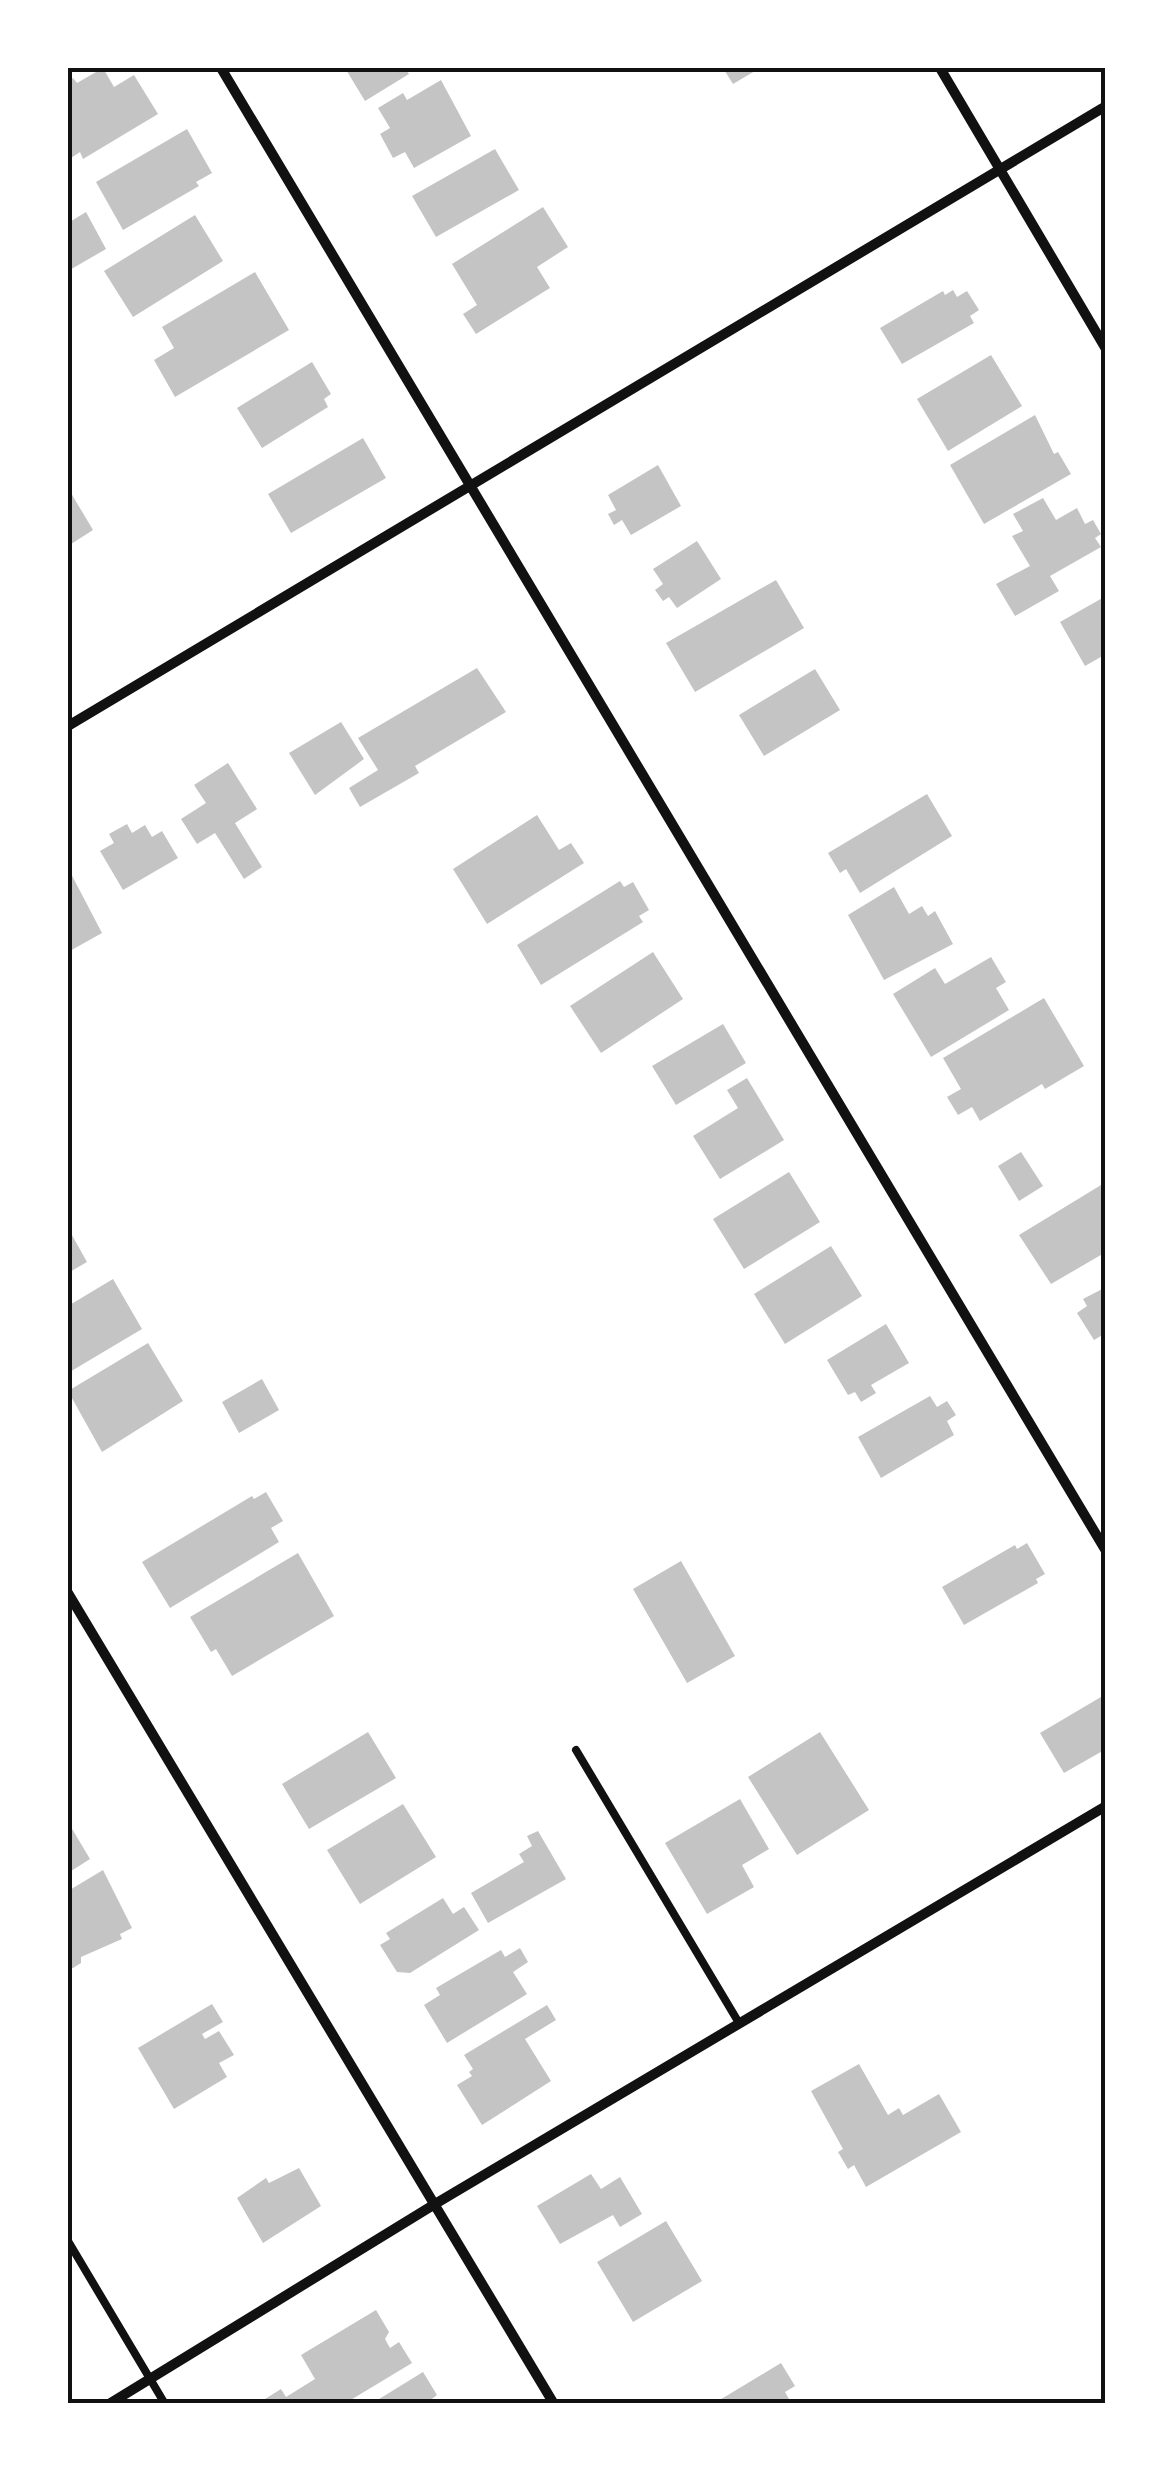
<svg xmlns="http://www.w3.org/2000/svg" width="1173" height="2471" font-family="'Public Sans',sans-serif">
<rect width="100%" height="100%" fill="#fff"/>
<path fill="#c4c4c4" d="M103,68L114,87L134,75L158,114L83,159L80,152L68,160V82L73,78L77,83Z
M345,68H405L409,74L365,101Z
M723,68H760L733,84Z
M441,80L471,136L414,168L405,152L393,158L380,134L390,128L378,108L403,93L407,100Z
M187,129L212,173L196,182L199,186L123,230L96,182Z
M495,149L519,190L436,237L412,196Z
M543,207L568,247L537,267L550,288L476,334L463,314L477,305L452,264Z
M86,212L106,249L68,271V223Z
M195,215L223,261L133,317L104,271Z
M255,272L289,330L175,397L154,360L174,348L162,327Z
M953,290L957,297L967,291L979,310L970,316L974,323L902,364L880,328L943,291L945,295Z
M991,355L1022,406L948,451L917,399Z
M312,362L331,394L324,399L328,407L262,448L237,408Z
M1035,415L1054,454L1058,452L1071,474L984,524L950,465Z
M363,438L386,478L291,533L268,494Z
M658,465L681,506L631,535L622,520L614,525L608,514L616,510L608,495Z
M68,488L93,530L68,546Z
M1043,498L1056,520L1077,508L1085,524L1093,520L1101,534L1095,538L1101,547L1050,576L1059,591L1015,616L996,584L1030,566L1012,536L1023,531L1013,514Z
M697,541L721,579L677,608L669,597L663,601L655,590L663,584L653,569Z
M776,580L804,628L695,692L666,643Z
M1106,596V654L1085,666L1060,622Z
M477,668L506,712L415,766L419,773L360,807L349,788L378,770L358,738Z
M815,669L840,710L764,756L739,715Z
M341,722L364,759L315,795L289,753Z
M228,763L257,809L235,823L262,867L244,879L215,833L197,844L181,819L206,803L194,785Z
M927,794L952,836L860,893L846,869L840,873L828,853Z
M537,815L559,850L571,843L584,863L487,924L453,869Z
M127,824L132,833L145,825L152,837L162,831L178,858L123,890L100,851L114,843L109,834Z
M68,868L102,933L68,952Z
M620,881L624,887L633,882L649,910L639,916L643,922L541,985L517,945Z
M894,887L909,914L922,906L928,916L935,911L953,944L884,980L848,915Z
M653,952L683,999L601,1053L570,1006Z
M991,957L1006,982L996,988L1009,1010L931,1057L893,994L935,968L945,984Z
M1044,998L1084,1066L1045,1089L1042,1084L980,1121L972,1107L958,1115L947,1097L961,1089L943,1058Z
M723,1024L746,1063L676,1105L652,1066Z
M747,1078L784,1140L720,1179L693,1136L738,1108L727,1090Z
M1021,1152L1043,1186L1019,1201L998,1166Z
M789,1172L820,1222L744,1269L713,1219Z
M1106,1182V1252L1051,1284L1019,1235Z
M68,1228L87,1262L68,1273Z
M831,1246L862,1296L785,1344L754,1294Z
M113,1279L142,1329L68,1373V1306Z
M1106,1287V1333L1094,1340L1077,1313L1087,1306L1083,1299Z
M886,1324L909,1363L871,1385L876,1393L861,1402L855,1392L848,1395L827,1360Z
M148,1343L183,1401L102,1452L68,1391Z
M262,1379L279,1410L239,1433L222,1402Z
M930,1396L937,1407L947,1401L956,1415L947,1421L954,1435L881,1478L858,1437Z
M266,1492L283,1521L271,1528L279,1542L170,1608L142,1562L252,1496L254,1499Z
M1027,1543L1045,1574L1036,1579L1038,1583L964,1625L942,1587L1015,1545L1017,1549Z
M298,1553L334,1616L232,1676L216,1649L211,1652L190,1617Z
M681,1561L735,1656L687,1683L633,1589Z
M1106,1694V1749L1064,1773L1040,1733Z
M368,1732L396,1778L309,1829L282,1784Z
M820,1732L869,1810L797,1855L748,1777Z
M740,1799L769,1849L742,1865L754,1887L707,1914L665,1843Z
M403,1804L436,1857L360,1904L327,1850Z
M68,1822L90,1859L68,1873Z
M538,1831L566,1879L488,1923L471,1893L524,1862L519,1854L532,1846L527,1836Z
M103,1870L132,1928L120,1934L122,1939L81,1957V1963L73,1968L68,1967V1891Z
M443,1898L453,1914L464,1907L479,1930L410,1973L397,1972L380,1945L390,1939L386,1933Z
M520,1948L528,1962L513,1972L527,1994L447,2043L424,2005L440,1995L436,1988L501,1950L505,1957Z
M212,2004L223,2022L202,2034L205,2039L219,2031L234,2055L219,2063L227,2077L174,2109L138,2048Z
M547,2005L556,2020L525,2039L551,2081L482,2125L457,2085L472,2076L469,2072L473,2069L464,2055Z
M859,2064L888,2115L899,2108L903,2115L939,2094L961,2132L866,2187L854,2165L848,2169L838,2152L843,2149L811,2091Z
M299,2168L321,2206L263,2243L237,2198L266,2178L269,2183Z
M591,2174L601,2189L620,2177L642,2214L620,2227L613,2215L560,2244L537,2206Z
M666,2221L702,2281L633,2322L597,2262Z
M376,2310L389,2332L385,2339L390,2348L399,2342L412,2363L344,2404H257L281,2389L286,2397L315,2379L301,2355Z
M781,2363L795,2386L785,2392L792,2404H713Z
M423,2372L437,2395L425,2404H371Z"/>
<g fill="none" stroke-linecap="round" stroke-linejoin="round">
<path stroke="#111" stroke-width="8" d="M576,1750L739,2023
M68,2241L165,2404"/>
<path stroke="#111" stroke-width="10" d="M221,68L1106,1551
M940,68L1106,349
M68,726L1106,106
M68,1593L554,2404
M109,2404L435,2204L1106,1806"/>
</g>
<rect width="1173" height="2471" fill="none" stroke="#ffffff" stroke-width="140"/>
<rect x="70" y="70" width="1033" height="2331" fill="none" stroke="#111" stroke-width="4"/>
</svg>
